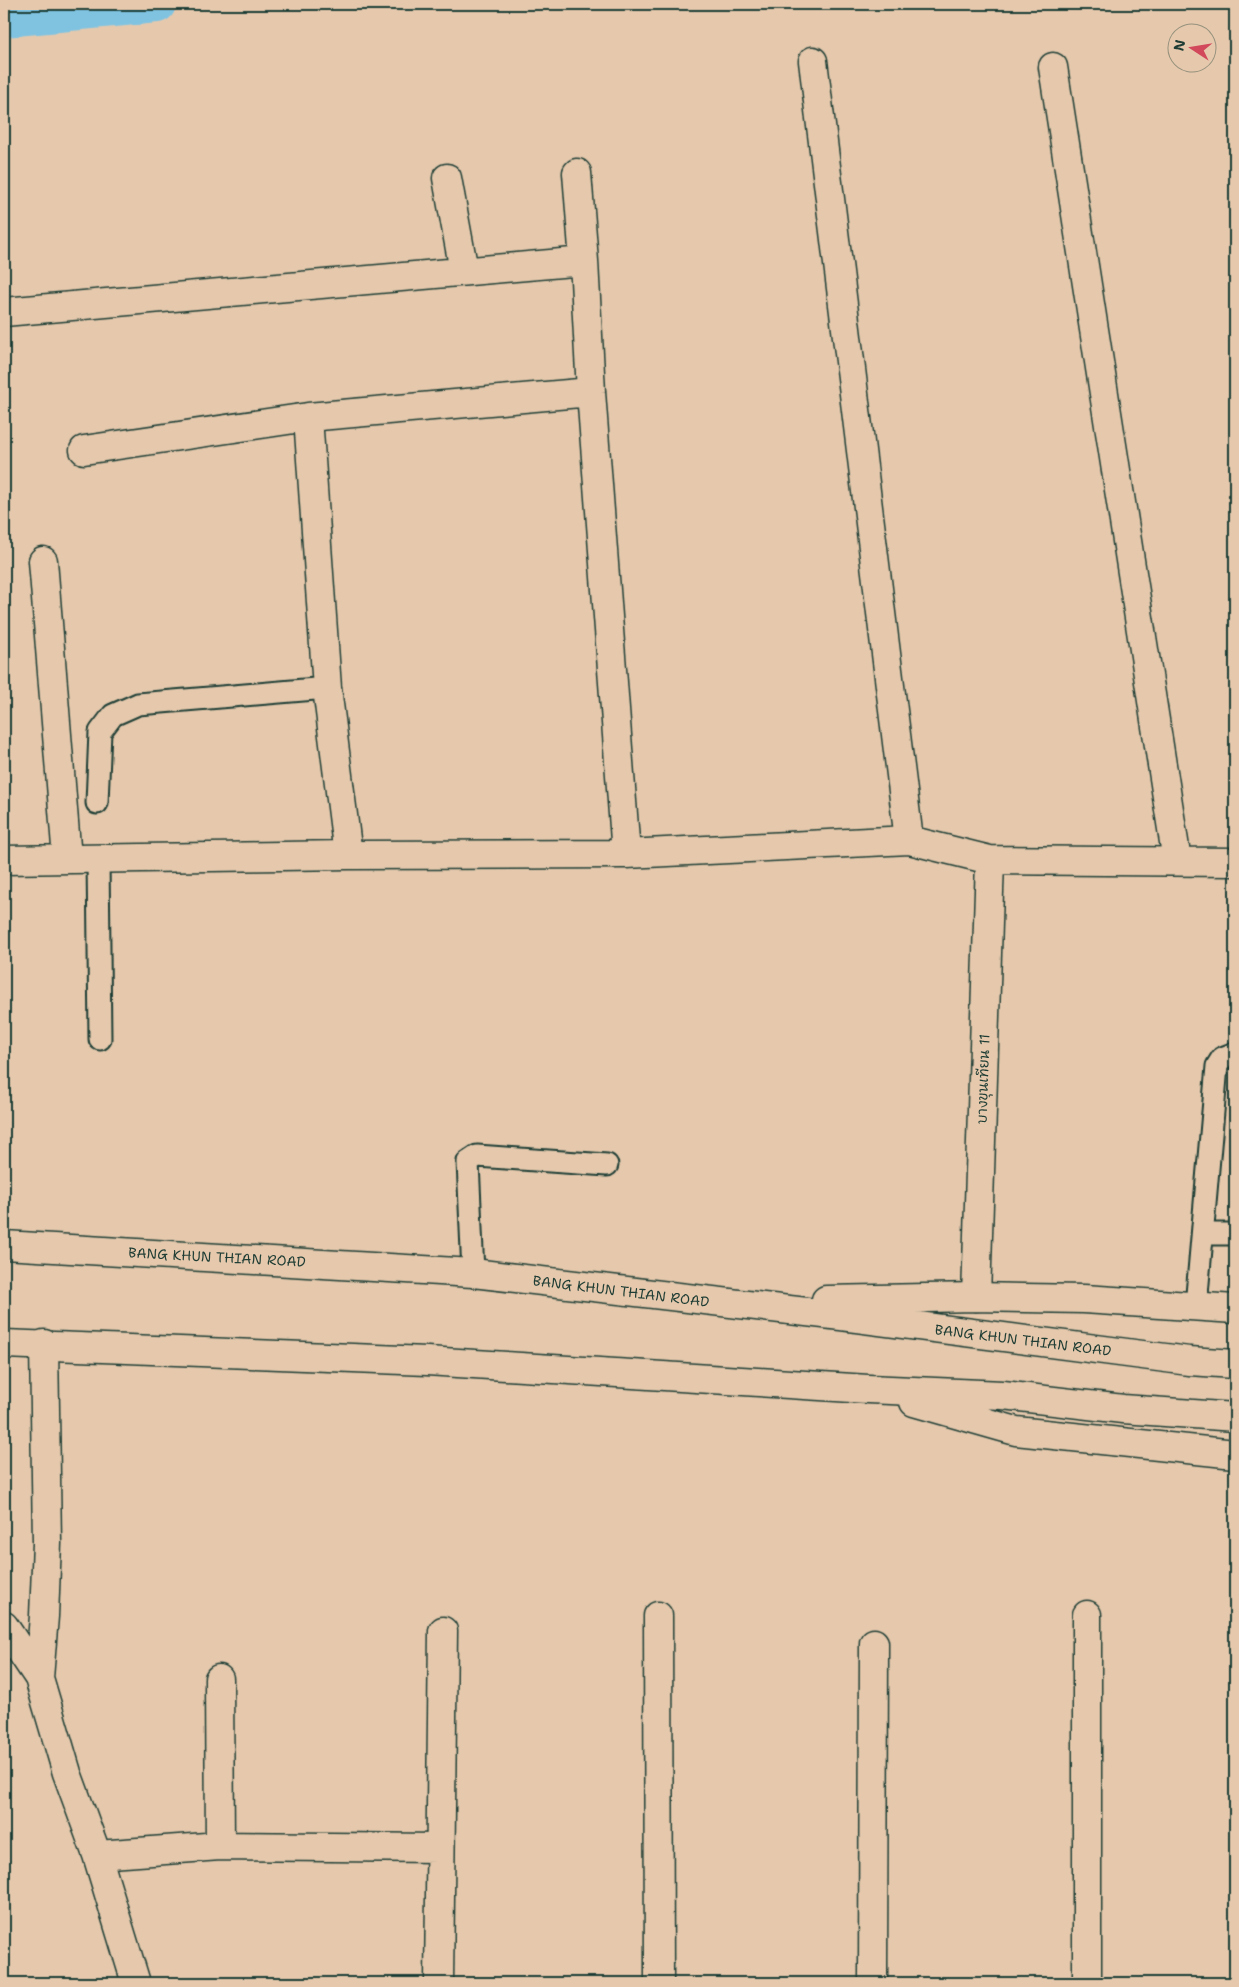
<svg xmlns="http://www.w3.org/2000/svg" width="1239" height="1987" font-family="'Shantell Sans','Playpen Sans Thai',sans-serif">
<rect width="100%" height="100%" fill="#e6c9ad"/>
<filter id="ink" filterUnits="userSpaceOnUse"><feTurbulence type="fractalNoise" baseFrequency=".02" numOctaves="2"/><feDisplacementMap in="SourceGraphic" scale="10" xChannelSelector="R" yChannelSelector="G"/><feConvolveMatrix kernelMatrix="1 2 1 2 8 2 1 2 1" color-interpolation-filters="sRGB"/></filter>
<g filter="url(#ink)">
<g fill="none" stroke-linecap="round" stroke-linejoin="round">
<path stroke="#80c3e1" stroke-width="38" d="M4,18L157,4"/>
<g stroke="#1f3d34" stroke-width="25">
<path id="lane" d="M97,803L100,732L113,715L138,704L327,688
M98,859L100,1039
M1203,1234H1235
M473,1273L468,1162L477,1156L607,1165
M1196,1306L1217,1066L1222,1058L1235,1053"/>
</g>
<g stroke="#1f3d34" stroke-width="31">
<path id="street" d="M813,61L909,840
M1053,67L1177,861
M577,173L584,261L591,392L626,854
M447,178L464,271
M4,312L584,261
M308,417L327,688L348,855
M84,450L308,417L591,392
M43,561L67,859
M4,860L348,855L626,854L909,840L990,860L1235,862
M976,1297L990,860
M1087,1615V1983
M658,1616L659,1983
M4,1626L39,1678L67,1773L97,1855L136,1983
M39,1678L44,1616L47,1543L44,1344
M219,1679L220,1846
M97,1855L220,1846L439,1848
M439,1983L443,1631
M873,1983L874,1643"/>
</g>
<g stroke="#1f3d34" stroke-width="31">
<path id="secondary" d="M4,1245L473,1273L841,1316L1189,1361L1235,1364
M826,1300L976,1297L1084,1299L1235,1309
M4,1344L427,1361L868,1389L1003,1395L1123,1409L1235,1417
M914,1402L1016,1431L1235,1454"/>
</g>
<use href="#lane" stroke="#e6c9ad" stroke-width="21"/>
<use href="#street" stroke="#e6c9ad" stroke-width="28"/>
<use href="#secondary" stroke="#e6c9ad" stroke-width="28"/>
</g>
</g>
<g text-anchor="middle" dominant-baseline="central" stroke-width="4.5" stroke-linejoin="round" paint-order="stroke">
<g font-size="14" fill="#1f3d34" stroke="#e6c9ad">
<text transform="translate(983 1079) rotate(-88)">บางขุนเทียน 11</text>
<text transform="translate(217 1257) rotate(3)">BANG KHUN THIAN ROAD</text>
<text transform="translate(621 1291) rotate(7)">BANG KHUN THIAN ROAD</text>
<text transform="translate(1023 1340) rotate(7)">BANG KHUN THIAN ROAD</text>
</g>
</g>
<rect width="1239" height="1987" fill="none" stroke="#e6c9ad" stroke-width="20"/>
<rect x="10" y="10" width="1219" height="1967" fill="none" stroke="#1f3d34" stroke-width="2" filter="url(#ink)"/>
<g transform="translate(1192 48) rotate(282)"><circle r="24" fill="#e6c9ad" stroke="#96917d"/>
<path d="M0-4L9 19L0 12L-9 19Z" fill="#d1495b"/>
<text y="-8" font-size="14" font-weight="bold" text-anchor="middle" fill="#1f3d34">N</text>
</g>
</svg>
